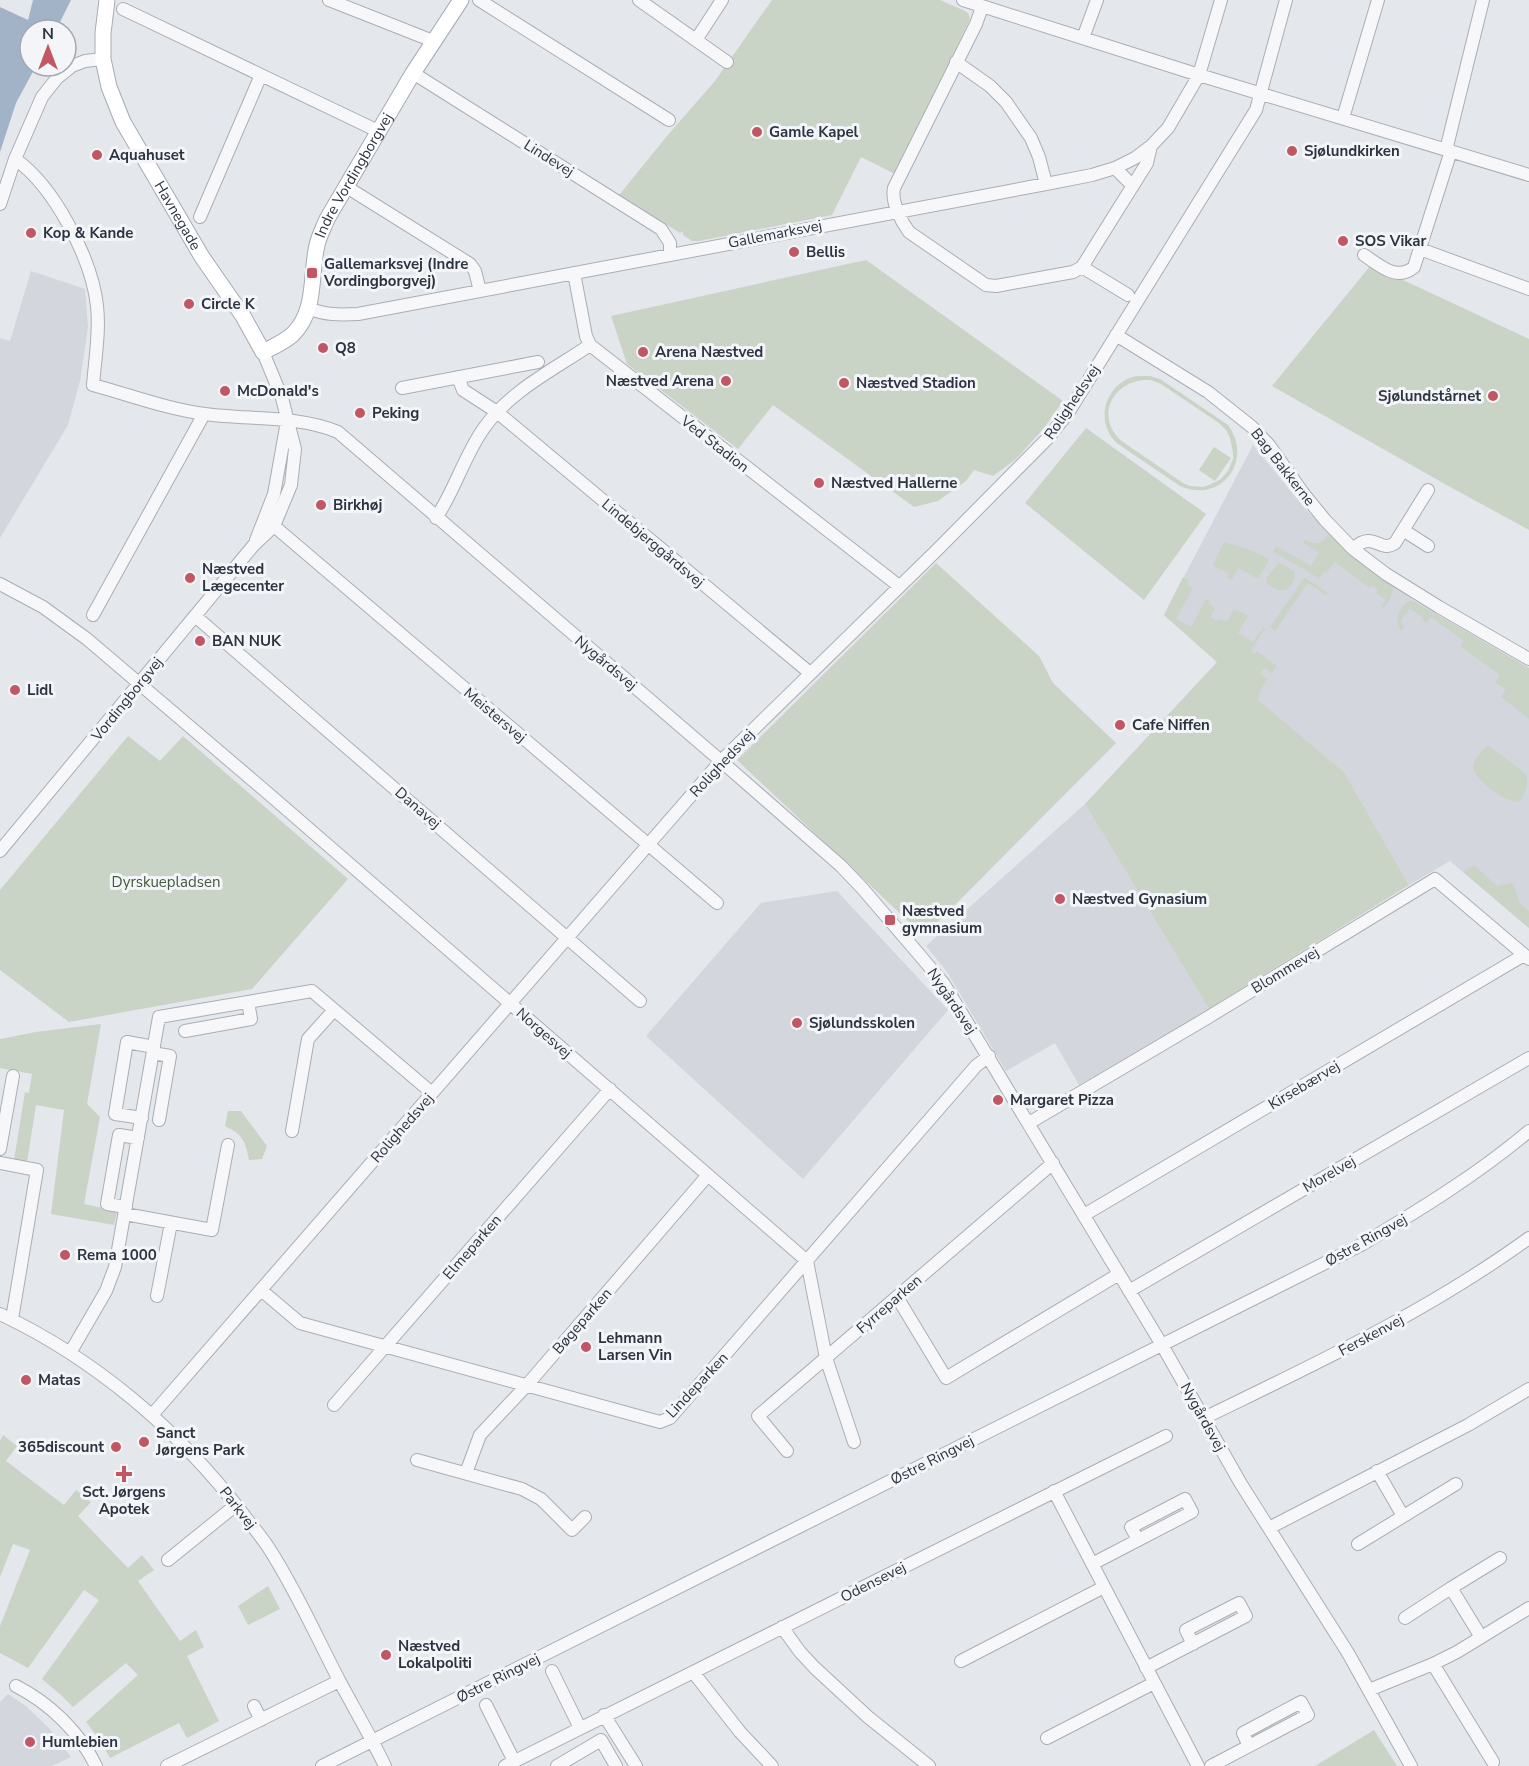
<svg xmlns="http://www.w3.org/2000/svg" width="1529" height="1766" font-family="'Nunito Sans',sans-serif">
<rect width="100%" height="100%" fill="#e4e7eb"/>
<path fill="#d3d6dc" d="M31,271L85,289L88,327L80,381L68,425L0,538V338L10,341Z
M1253,445L1307,511L1354,558L1416,602L1529,668V928L1450,861L1409,885L1344,772L1257,700L1217,662L1164,615Z
M1085,804L1209,1009L1079,1085L1055,1043L1006,1071L947,972L926,946Z
M837,891L948,1010L803,1179L646,1036L761,903Z
M8,1694L27,1707L49,1728L71,1757L52,1766H0V1702Z"/>
<path fill="#c9d4c6" fill-rule="evenodd" d="M772,0H940L965,11L968,13L970,19L895,174L861,157L832,215L699,241H692L683,235V231L680,233L619,195L667,136L715,81Z
M866,260L1063,401L1044,428L1016,459L993,476L974,470L966,481L938,501L914,507L773,405L738,449L627,364L611,316Z
M1371,265L1529,339V530L1443,483L1272,386Z
M1137,376H1150L1160,379L1228,425C1254,461 1221,504 1180,486L1118,444C1093,423 1105,382 1137,376ZM1144,380H1151L1161,384L1219,423L1227,431L1230,438L1233,453V459L1228,471L1221,479L1209,485L1203,487L1190,486L1183,483L1123,442C1095,420 1110,383 1144,380Z
M1086,428L1206,514L1144,600L1025,503Z
M1214,447L1231,458L1215,481L1199,470Z
M1330,534L1354,558L1394,586L1390,600L1383,608L1381,606L1386,600L1376,593L1378,590L1372,585L1370,588L1335,562L1326,573L1325,571L1319,579L1306,570L1273,552L1276,546L1311,566L1319,552L1303,543L1305,540L1313,543H1320Z
M1224,542L1248,549L1268,558V562L1258,579L1238,568L1232,580L1227,577L1229,574L1213,565Z
M936,563L1039,656L1053,683L1116,743L924,936L737,760Z
M1278,563L1282,564L1295,572C1293,593 1281,596 1266,582L1267,578Z
M1183,577L1189,581L1187,585L1193,588L1176,619L1191,627L1206,599L1210,601L1208,604L1215,608L1210,617L1217,621L1218,619L1227,621L1234,609L1248,616L1238,633L1253,642L1263,627L1265,628L1251,651L1255,654L1257,651L1277,666L1272,673L1264,668L1260,674L1267,679L1260,692L1258,700L1344,772L1409,885L1209,1009L1085,804L1217,662L1164,615Z
M1304,578L1307,579L1328,593L1326,595L1308,583L1275,631L1270,627Z
M1410,601L1415,602L1529,668V719L1501,697L1506,690L1495,682L1500,675L1460,646L1464,641L1431,617L1426,623L1422,620L1423,618L1410,608L1400,622L1405,626L1401,631C1394,619 1398,608 1410,601Z
M128,736L160,761L183,736L348,879L252,989L69,1022L0,970V890Z
M1489,746L1526,774C1529,782 1526,796 1519,802C1505,802 1477,782 1473,768C1472,763 1476,759 1479,755C1482,750 1484,748 1489,746Z
M1474,865L1497,886L1513,883L1520,903L1529,911V928L1463,872Z
M101,1024L87,1104L100,1117L84,1204L117,1211L114,1225L51,1214L64,1110L36,1105L27,1162L14,1160L25,1092L29,1093L32,1074L0,1068V1039L36,1032Z
M228,1111H241L267,1146L262,1159L249,1160C245,1140 243,1135 225,1126Z
M3,1435L17,1446L6,1461L64,1505L76,1490L91,1502L78,1516L128,1568L142,1555L154,1570L138,1581L180,1641L196,1630L204,1647L187,1656L219,1721L187,1738L179,1723L110,1758L99,1739L86,1722L138,1675L126,1663L73,1707L61,1695L42,1679L99,1600L84,1590L28,1668L0,1653V1626L30,1550L13,1544L0,1577V1441Z
M268,1586L280,1609L248,1625L238,1606Z
M1374,1730L1397,1766H1315Z"/>
<path fill="#a3b3c7" d="M33,0H71L56,30H30V66H36L16,103L0,152V7L28,20Z"/>
<g fill="none" stroke-linecap="round" stroke-linejoin="round">
<g stroke="#a9aeb5" stroke-width="14">
<path id="minor" d="M329,0L433,41
M479,0L669,120
M639,0L727,62
M963,0L1199,75L1529,175
M982,7L976,24L894,188C891,202 901,221 909,232L986,285L996,286L1073,272L1082,267L1147,163L1151,146
M123,9L378,131
M1083,38L1097,0
M696,40L722,0
M956,62L990,86L1006,102L1031,138L1039,157L1046,184
M413,73L661,229L670,243V254
M1343,118L1378,0
M1446,150L1483,0
M15,159C54,186 92,259 97,306C100,332 95,359 93,385C130,395 167,409 205,414C248,420 297,415 338,432L721,761L841,866L862,888L917,952L944,984L956,1004L1162,1345L1241,1484L1348,1653L1411,1766
M1115,168L1133,186
M345,186L470,264L475,271L480,291
M0,204L15,159L42,97L57,78L72,66L85,61L103,59
M200,217L261,75
M1420,249L1529,289
M1364,255C1379,265 1397,282 1414,267L1451,151
M1082,267L1128,295
M574,273L586,336L590,345L899,586
M308,308C324,315 340,315 358,314L1046,184L1092,175L1115,168L1135,158L1151,146L1168,128L1199,75L1221,0
M1116,335L1208,392L1252,427L1269,445L1303,493L1325,520L1353,549L1386,574L1439,607L1529,659
M458,377L463,390L497,412L810,673
M402,388L538,362
M436,518C455,490 464,456 484,428C510,391 553,370 590,345
M274,526L717,903
M1403,530L1428,546
M256,540L274,494L286,427
M1353,549C1374,529 1379,554 1395,543L1428,490
M0,584L43,607L87,639L270,795L807,1261L826,1358L854,1442
M93,615L204,414
M195,616L640,1001
M0,851L253,546L274,526L291,485L295,449L282,398L263,352
M185,1031L251,1019L248,1002
M153,1053L170,1056L159,1120
M142,1118L115,1114L127,1042L154,1047
M1029,1123L1207,1018L1435,879L1529,959
M292,1131L308,1039L334,1010
M0,1149L13,1076
M0,1163L37,1170L12,1319
M126,1207L107,1204L119,1135L138,1138
M125,1214L212,1230L228,1145
M1084,1215L1524,955
M261,1290L300,1323L660,1422L670,1418L976,1066L989,1056
M1129,1291L1529,1058
M157,1296L171,1223
M897,1297L946,1378L1119,1274
M0,1314C94,1358 180,1431 243,1514C252,1526 262,1537 270,1550C297,1592 317,1638 340,1682C355,1710 371,1737 385,1766
M70,1353L106,1291L115,1267L159,1017L312,991L432,1093
M334,1405L610,1089
M152,1415L721,761L937,550L1047,439L1068,413L1256,110L1286,0
M1204,1418C1317,1363 1427,1312 1529,1238
M787,1451L758,1416L1053,1163
M417,1460L522,1489L541,1499L572,1530L585,1517
M1377,1471L1403,1516
M466,1473L480,1435L527,1385L708,1175
M1054,1491L1198,1766
M1269,1528L1468,1425L1529,1389
M1358,1544L1456,1484
M168,1560L236,1505
M1092,1564L1192,1512L1185,1499L1131,1527L1138,1540
M1451,1588L1481,1637
M1405,1618L1451,1588L1500,1558
M782,1627L800,1652L815,1668L868,1717L929,1766
M961,1661L1104,1587
M1433,1664L1493,1762
M1146,1668L1246,1616L1239,1603L1186,1630L1193,1644
M552,1671L580,1728
M693,1672L740,1732L772,1766
M16,1686C49,1703 79,1731 96,1766
M1369,1690L1433,1664L1457,1652L1529,1608
M486,1705L514,1761
M254,1706L261,1720
M604,1715L636,1766
M1047,1738L1154,1683
M167,1766L339,1681
M322,1766L1361,1245C1419,1210 1477,1175 1529,1131
M505,1766L1166,1436
M557,1766L601,1740L616,1766
M1211,1766L1308,1715L1301,1702L1243,1733L1249,1746"/>
</g>
<g stroke="#a5abb5" stroke-width="17">
<g id="major">
<path id="s1" d="M107,0L103,33V59L109,87L123,122L202,257L243,316L263,352C273,347 284,342 292,335C317,312 310,275 317,245C319,236 324,227 327,219L413,73L461,0"/>
</g>
</g>
<use href="#minor" stroke="#f7f7f9" stroke-width="12"/>
<use href="#major" stroke="#fff" stroke-width="15"/>
</g>
<g fill="#c25764" stroke="#f4f5f8" stroke-width="2">
<circle cx="757" cy="132" r="6"/>
<circle cx="1292" cy="151" r="6"/>
<circle cx="97" cy="155" r="6"/>
<circle cx="31" cy="233" r="6"/>
<circle cx="1343" cy="241" r="6"/>
<circle cx="794" cy="252" r="6"/>
<rect x="306" y="267" width="12" height="12" rx="3"/>
<circle cx="189" cy="304" r="6"/>
<circle cx="323" cy="348" r="6"/>
<circle cx="643" cy="352" r="6"/>
<circle cx="726" cy="381" r="6"/>
<circle cx="844" cy="383" r="6"/>
<circle cx="225" cy="391" r="6"/>
<circle cx="1493" cy="396" r="6"/>
<circle cx="360" cy="413" r="6"/>
<circle cx="819" cy="483" r="6"/>
<circle cx="321" cy="505" r="6"/>
<circle cx="190" cy="578" r="6"/>
<circle cx="200" cy="641" r="6"/>
<circle cx="15" cy="690" r="6"/>
<circle cx="1120" cy="725" r="6"/>
<circle cx="1060" cy="899" r="6"/>
<rect x="884" y="914" width="12" height="12" rx="3"/>
<circle cx="797" cy="1023" r="6"/>
<circle cx="998" cy="1100" r="6"/>
<circle cx="65" cy="1255" r="6"/>
<circle cx="586" cy="1347" r="6"/>
<circle cx="26" cy="1380" r="6"/>
<circle cx="144" cy="1442" r="6"/>
<circle cx="116" cy="1447" r="6"/>
<path d="M121 1465h6v6h6v6h-6v6h-6v-6h-6v-6h6z"/>
<circle cx="386" cy="1655" r="6"/>
<circle cx="30" cy="1742" r="6"/>
</g>
<g text-anchor="middle" dominant-baseline="central" stroke-width="6" stroke-linejoin="round" paint-order="stroke">
<g font-size="15" font-weight="bold" fill="#2d3441" stroke="#f4f5f8" text-anchor="start">
<text x="769" y="132">Gamle Kapel</text>
<text x="1304" y="151">Sjølundkirken</text>
<text x="109" y="155">Aquahuset</text>
<text x="43" y="233">Kop &amp; Kande</text>
<text x="1355" y="241">SOS Vikar</text>
<text x="806" y="252">Bellis</text>
<text x="324" y="264">Gallemarksvej (Indre<tspan x="324" dy="17">Vordingborgvej)</tspan></text>
<text x="201" y="304">Circle K</text>
<text x="335" y="348">Q8</text>
<text x="655" y="352">Arena Næstved</text>
<text x="714" y="381" text-anchor="end">Næstved Arena</text>
<text x="856" y="383">Næstved Stadion</text>
<text x="237" y="391">McDonald's</text>
<text x="1481" y="396" text-anchor="end">Sjølundstårnet</text>
<text x="372" y="413">Peking</text>
<text x="831" y="483">Næstved Hallerne</text>
<text x="333" y="505">Birkhøj</text>
<text x="202" y="569">Næstved<tspan x="202" dy="17">Lægecenter</tspan></text>
<text x="212" y="641">BAN NUK</text>
<text x="27" y="690">Lidl</text>
<text x="1132" y="725">Cafe Niffen</text>
<text x="1072" y="899">Næstved Gynasium</text>
<text x="902" y="911">Næstved<tspan x="902" dy="17">gymnasium</tspan></text>
<text x="809" y="1023">Sjølundsskolen</text>
<text x="1010" y="1100">Margaret Pizza</text>
<text x="77" y="1255">Rema 1000</text>
<text x="598" y="1338">Lehmann<tspan x="598" dy="17">Larsen Vin</tspan></text>
<text x="38" y="1380">Matas</text>
<text x="156" y="1433">Sanct<tspan x="156" dy="17">Jørgens Park</tspan></text>
<text x="104" y="1447" text-anchor="end">365discount</text>
<text x="124" y="1492" text-anchor="middle">Sct. Jørgens<tspan x="124" dy="17">Apotek</tspan></text>
<text x="398" y="1646">Næstved<tspan x="398" dy="17">Lokalpoliti</tspan></text>
<text x="42" y="1742">Humlebien</text>
</g>
<g font-size="15" fill="#2d3441" stroke="#f4f5f8">
<text transform="translate(549 158) rotate(32)">Lindevej</text>
<text stroke="none"><textPath href="#s1" startOffset="603">Indre Vordingborgvej</textPath></text>
<text stroke="none"><textPath href="#s1" startOffset="234">Havnegade</textPath></text>
<text transform="translate(775 234) rotate(-11)">Gallemarksvej</text>
<text transform="translate(1072 402) rotate(-56)">Rolighedsvej</text>
<text transform="translate(715 444) rotate(38)">Ved Stadion</text>
<text transform="translate(1283 467) rotate(52)">Bag Bakkerne</text>
<text transform="translate(653 543) rotate(40)">Lindebjerggårdsvej</text>
<text transform="translate(606 663) rotate(40)">Nygårdsvej</text>
<text transform="translate(127 699) rotate(-51)">Vordingborgvej</text>
<text transform="translate(495 715) rotate(40)">Meistersvej</text>
<text transform="translate(722 763) rotate(-47)">Rolighedsvej</text>
<text transform="translate(418 808) rotate(41)">Danavej</text>
<text transform="translate(1285 970) rotate(-31)">Blommevej</text>
<text transform="translate(952 1001) rotate(56)">Nygårdsvej</text>
<text transform="translate(544 1033) rotate(41)">Norgesvej</text>
<text transform="translate(1304 1085) rotate(-31)">Kirsebærvej</text>
<text transform="translate(402 1128) rotate(-49)">Rolighedsvej</text>
<text transform="translate(1329 1174) rotate(-30)">Morelvej</text>
<text transform="translate(1366 1240) rotate(-29)">Østre Ringvej</text>
<text transform="translate(472 1247) rotate(-49)">Elmeparken</text>
<text transform="translate(889 1304) rotate(-41)">Fyrreparken</text>
<text transform="translate(582 1321) rotate(-49)">Bøgeparken</text>
<text transform="translate(1371 1335) rotate(-28)">Ferskenvej</text>
<text transform="translate(697 1385) rotate(-47)">Lindeparken</text>
<text transform="translate(1203 1417) rotate(61)">Nygårdsvej</text>
<text transform="translate(932 1460) rotate(-27)">Østre Ringvej</text>
<text transform="translate(238 1508) rotate(52)">Parkvej</text>
<text transform="translate(873 1582) rotate(-27)">Odensevej</text>
<text transform="translate(498 1678) rotate(-27)">Østre Ringvej</text>
</g>
<g font-size="15" fill="#415c3c" stroke="#f4f5f8">
<text x="166" y="882">Dyrskuepladsen</text>
</g>
</g>
<g transform="translate(48 48)"><circle r="28" fill="#f4f5f8" stroke="#a4a8af" stroke-width="1.5"/>
<path d="M0-4.5L10 22L0 15L-10 22Z" fill="#c25764"/>
<text y="-9" font-size="16" font-weight="bold" text-anchor="middle" fill="#2d3441">N</text>
</g>
</svg>
